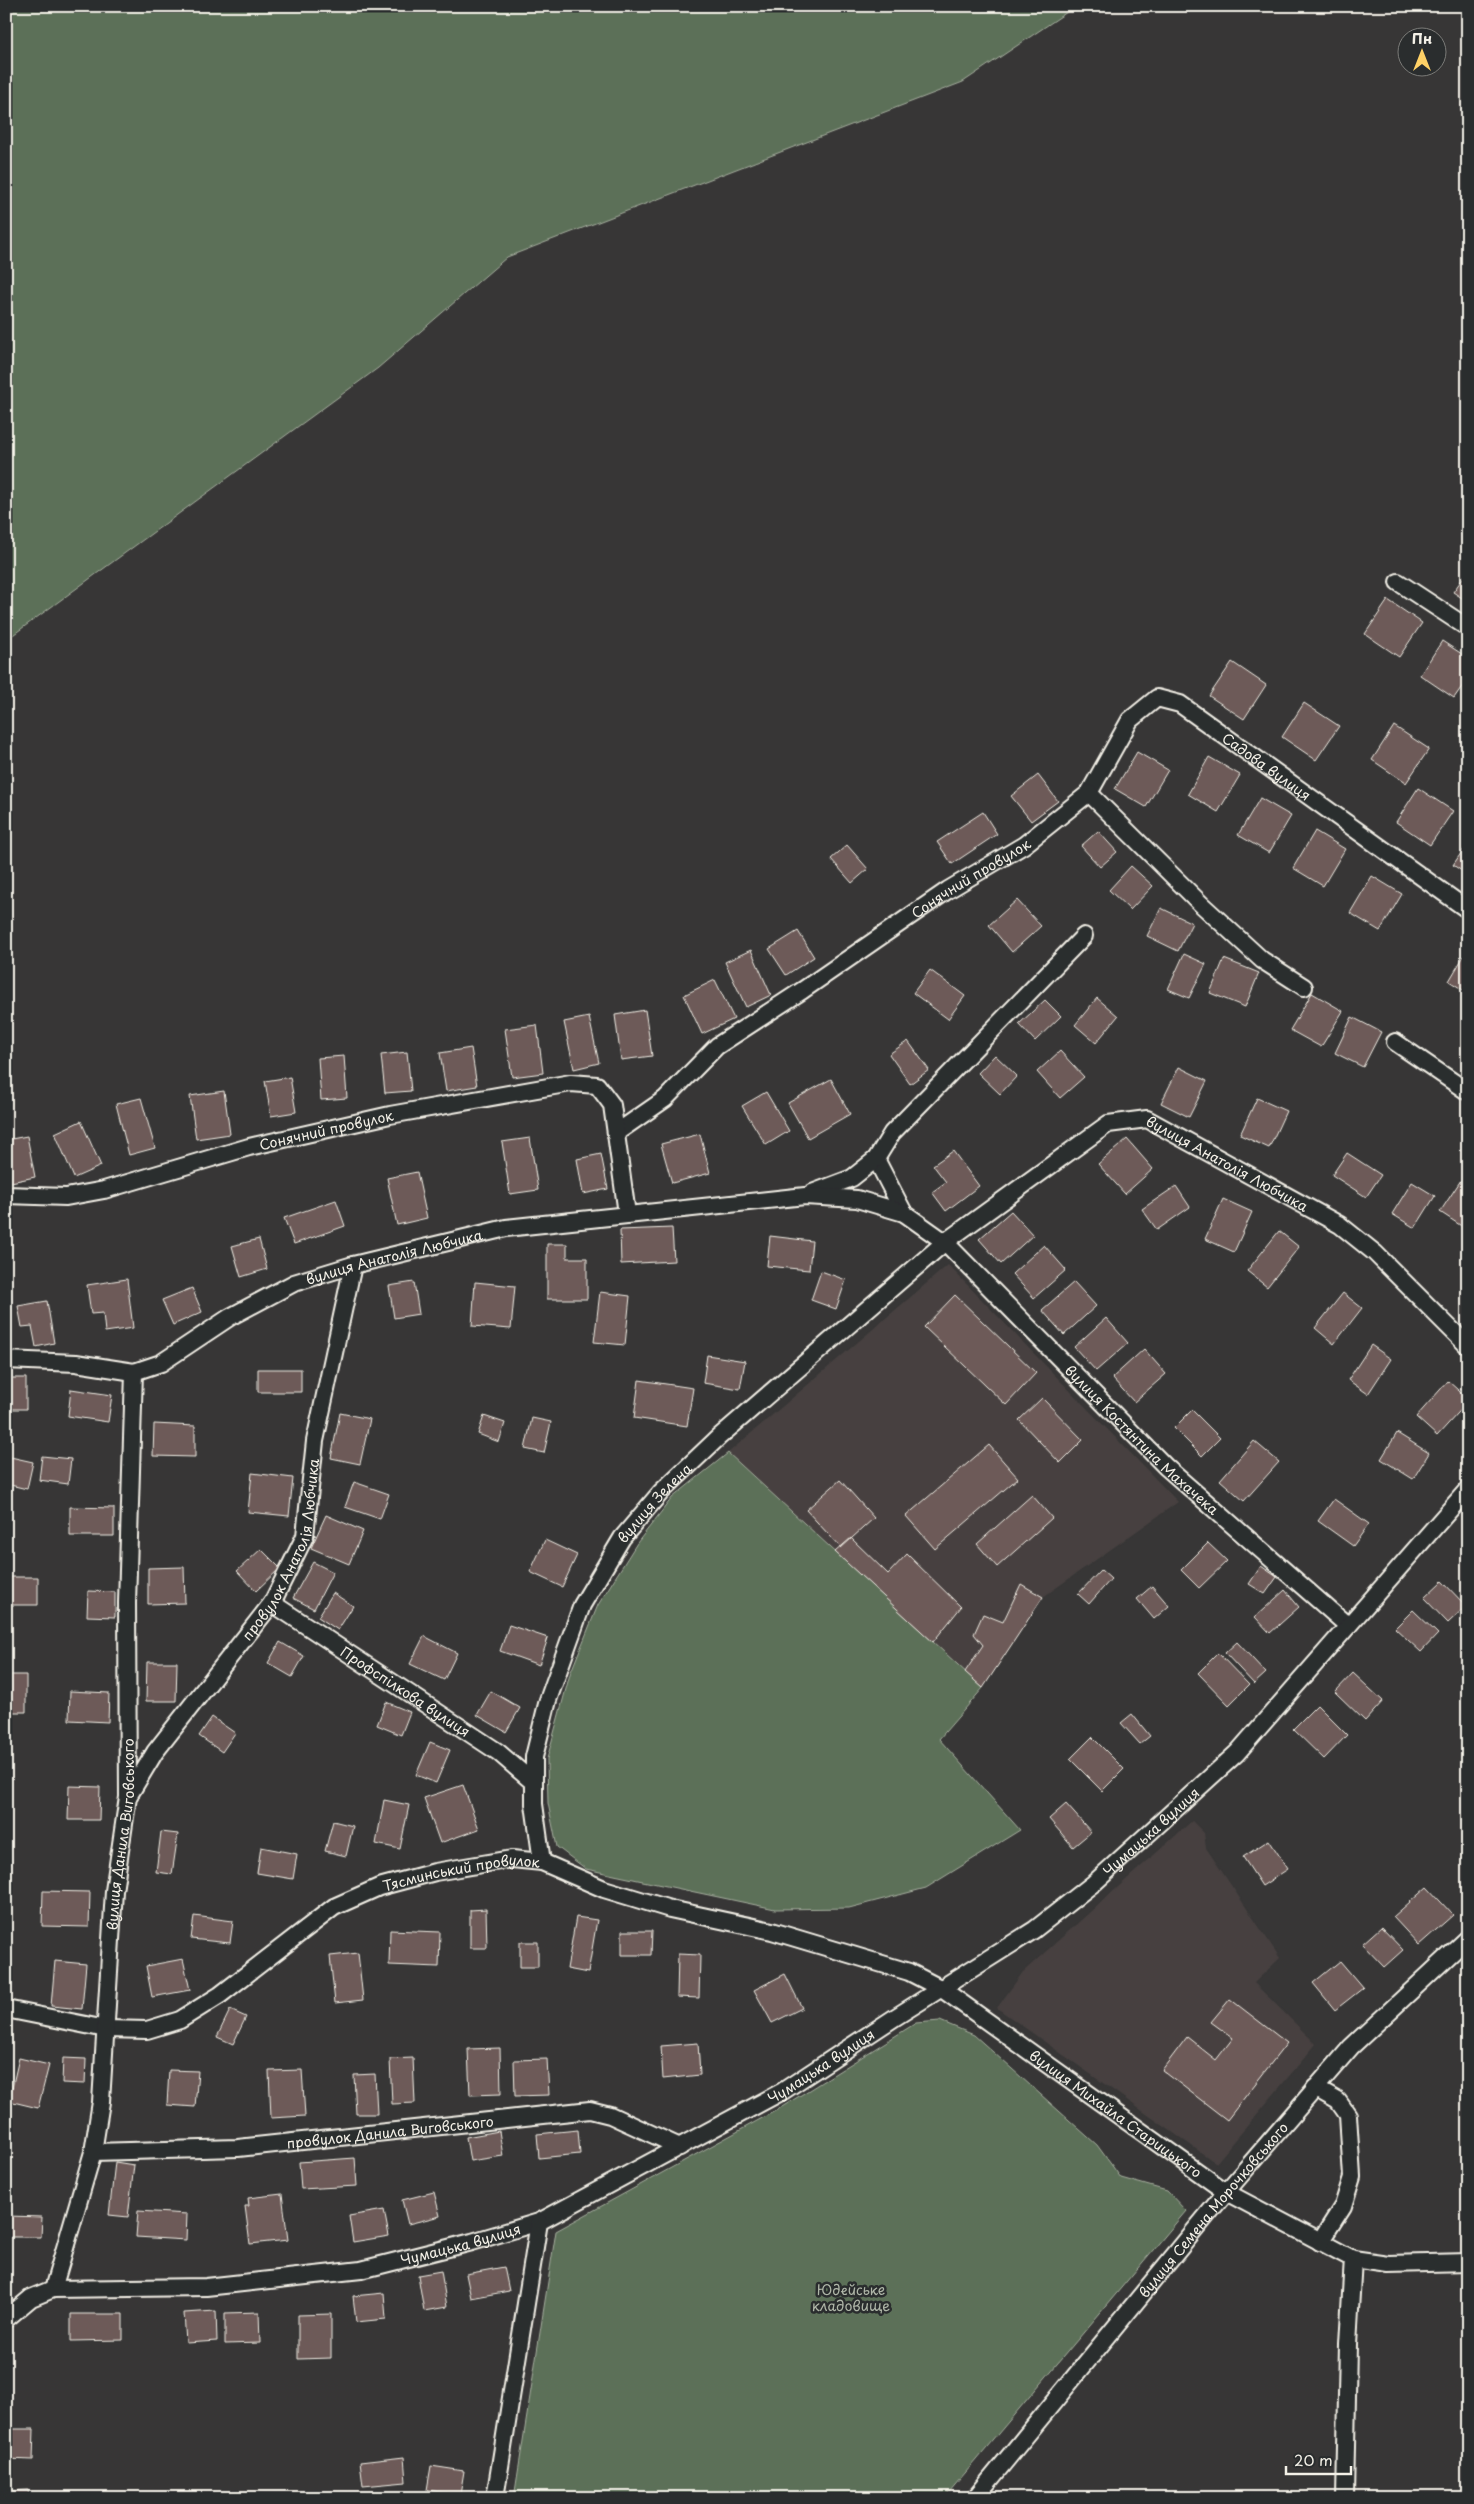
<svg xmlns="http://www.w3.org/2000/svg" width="1474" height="2504" font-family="'Playpen Sans',sans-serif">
<rect width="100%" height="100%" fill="#373636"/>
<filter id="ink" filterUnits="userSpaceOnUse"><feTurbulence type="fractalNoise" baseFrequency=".02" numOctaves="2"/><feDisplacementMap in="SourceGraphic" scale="10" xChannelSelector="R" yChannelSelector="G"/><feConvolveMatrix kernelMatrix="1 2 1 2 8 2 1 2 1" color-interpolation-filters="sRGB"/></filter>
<g filter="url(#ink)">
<path fill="#474140" d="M948,1265L1178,1502L1043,1597L983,1688L728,1453Z
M1192,1821L1204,1833L1206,1848L1280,1958L1254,1983L1316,2044L1216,2163L997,2008L1023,1972Z"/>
<path fill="#5b6f59" stroke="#a8b0a0" d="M6,6H1076L963,82L507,257L378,368L6,640Z
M728,1453L983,1688L939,1739L1020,1830L926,1888L849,1908L775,1909L586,1869L557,1847L548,1803L547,1759L570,1674L598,1605L637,1543L672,1498Z
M940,2021L974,2035L1097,2145L1121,2178L1167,2191L1186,2211L944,2498H514L556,2231L777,2110L916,2023Z"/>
<path fill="#6d5a58" stroke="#f4f1e8" d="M1468,571V602L1453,592Z
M1388,600L1422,623L1399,657L1365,634Z
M1442,641L1468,658V678L1454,698L1420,675Z
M1232,662L1266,685L1244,719L1209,696Z
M1304,703L1339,726L1316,760L1282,737Z
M1394,726L1429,749L1406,783L1372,760Z
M1137,752L1168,770L1146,807L1115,789Z
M1209,757L1240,775L1218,812L1188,794Z
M1038,775L1058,801L1031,821L1011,796Z
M1418,788L1453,811L1430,845L1396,822Z
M1260,798L1291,816L1269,853L1238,835Z
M983,812L997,834L952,864L937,842Z
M1098,831L1117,852L1100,867L1081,846Z
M1315,831L1345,849L1323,886L1293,868Z
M1468,843V875L1453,865Z
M847,845L868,869L852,883L831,859Z
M1131,866L1153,886L1130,910L1109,890Z
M1372,876L1402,894L1380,931L1350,913Z
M1017,900L1041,926L1012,952L989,925Z
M1161,908L1192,923L1178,951L1147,936Z
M798,931L814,957L786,975L769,949Z
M1468,949V993L1449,981Z
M751,950L771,995L746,1007L725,962Z
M1184,954L1206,964L1189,998L1168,989Z
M1224,959L1259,973L1245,1007L1210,993Z
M930,970L965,996L948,1019L913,993Z
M715,980L734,1019L702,1034L684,995Z
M1312,993L1343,1011L1321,1047L1290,1030Z
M1097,998L1118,1016L1096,1043L1075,1025Z
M1045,1000L1061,1016L1035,1041L1019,1024Z
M645,1010L652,1056L621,1060L615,1015Z
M589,1017L599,1063L574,1069L564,1022Z
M1352,1017L1381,1032L1363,1067L1335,1053Z
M537,1025L543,1073L512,1077L505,1029Z
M908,1041L929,1070L910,1084L889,1054Z
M471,1048L477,1086L446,1091L440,1053Z
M1060,1051L1084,1077L1060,1098L1037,1072Z
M407,1052L411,1091L385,1093L381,1055Z
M995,1055L1017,1076L1000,1094L978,1073Z
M344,1056L347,1098L321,1100L318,1058Z
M1179,1067L1207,1081L1189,1117L1161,1103Z
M290,1077L296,1112L271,1116L265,1081Z
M831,1079L850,1114L808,1138L788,1103Z
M224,1091L230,1134L196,1139L190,1096Z
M766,1092L789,1131L766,1145L742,1106Z
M141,1098L155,1148L129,1155L116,1104Z
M1257,1098L1286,1111L1269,1148L1240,1135Z
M81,1121L101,1166L74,1178L55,1133Z
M700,1134L710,1173L672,1183L661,1144Z
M27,1136L35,1177L6,1183V1140Z
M530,1138L538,1190L510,1194L502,1142Z
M1127,1139L1153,1169L1125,1194L1098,1164Z
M953,1151L979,1186L946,1211L932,1192L946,1182L933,1165Z
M1347,1153L1381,1175L1366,1197L1332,1175Z
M601,1154L608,1189L583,1194L577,1159Z
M417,1172L427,1218L397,1225L387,1178Z
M1461,1180L1468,1184V1226L1466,1229L1440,1212Z
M1412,1182L1435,1196L1415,1228L1392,1214Z
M1176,1186L1190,1207L1157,1230L1142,1209Z
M1223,1199L1252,1212L1234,1252L1205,1239Z
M336,1200L345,1226L294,1244L284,1218Z
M1011,1211L1033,1235L1001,1264L979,1239Z
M672,1228L674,1261L621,1264L620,1230Z
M1279,1231L1299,1247L1267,1287L1247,1271Z
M770,1236L812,1241L809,1270L767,1266Z
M259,1239L267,1269L241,1277L232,1246Z
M547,1244H567V1258H587V1299H547Z
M1044,1245L1066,1270L1034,1298L1012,1274Z
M821,1271L846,1280L836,1309L811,1300Z
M127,1279L133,1328L105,1332L103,1313L91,1314L87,1285Z
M414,1282L419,1314L394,1318L389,1286Z
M475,1282L515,1286L511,1329L472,1326Z
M1074,1282L1096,1306L1064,1335L1042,1310Z
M192,1288L202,1312L173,1325L162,1300Z
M600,1292L630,1296L625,1345L594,1342Z
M1343,1293L1362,1308L1334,1344L1315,1328Z
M955,1295L1036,1373L1006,1405L924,1327Z
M47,1301L54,1343L36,1347L32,1326L22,1327L18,1306Z
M1106,1318L1128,1343L1096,1371L1074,1347Z
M1371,1345L1391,1359L1368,1394L1348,1380Z
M1144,1349L1166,1374L1134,1402L1112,1378Z
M707,1355L745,1361L740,1389L703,1383Z
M258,1369H301V1392H258Z
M6,1378H26V1409H6Z
M639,1380L693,1388L687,1426L634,1418Z
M1448,1381L1468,1399V1402L1437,1436L1416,1417Z
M71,1389L112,1395L108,1422L68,1416Z
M1042,1398L1083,1440L1060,1463L1019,1420Z
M1192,1410L1220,1438L1202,1456L1174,1428Z
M340,1413L370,1419L360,1464L331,1458Z
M484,1416L505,1423L499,1442L478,1434Z
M532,1418L551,1422L544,1453L525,1449Z
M154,1424L195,1426V1457L153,1456Z
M1397,1433L1429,1453L1413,1479L1381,1459Z
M1254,1441L1279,1462L1244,1501L1220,1480Z
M989,1445L1018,1478L935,1549L906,1516Z
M6,1456L33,1462L27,1489L6,1484Z
M42,1456L71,1459L68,1484L39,1480Z
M252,1473L293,1478L289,1516L248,1512Z
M840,1480L874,1518L841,1548L806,1510Z
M354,1482L389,1494L380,1519L345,1507Z
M1032,1495L1052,1518L997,1567L977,1544Z
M1334,1499L1369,1524L1353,1546L1318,1521Z
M70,1507L114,1508V1536H70Z
M326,1515L363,1531L349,1564L311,1548Z
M851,1538L888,1574L907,1554L961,1607L933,1642L835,1552Z
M545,1540L577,1555L562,1587L530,1572Z
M1208,1543L1227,1561L1199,1588L1181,1570Z
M261,1549L280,1568L256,1591L237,1571Z
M313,1562L333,1572L314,1609L293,1598Z
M1261,1566L1277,1577L1265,1594L1249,1584Z
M184,1567L185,1603L148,1604V1568Z
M1101,1570L1111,1579L1089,1604L1078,1594Z
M6,1577H38V1605H6Z
M1442,1581L1466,1606L1448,1623L1424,1598Z
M1021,1584L1043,1597L983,1688L965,1672L983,1645L974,1634L983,1614L1003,1622Z
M1152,1586L1169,1606L1154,1619L1137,1599Z
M1285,1590L1299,1607L1270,1633L1255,1617Z
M88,1591L115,1592V1617L87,1616Z
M333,1593L353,1606L338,1630L318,1617Z
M1413,1610L1438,1634L1421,1652L1395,1628Z
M509,1625L548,1638L539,1665L500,1651Z
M424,1636L457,1653L444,1680L410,1664Z
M280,1642L304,1656L292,1677L268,1663Z
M1237,1642L1266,1673L1254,1684L1225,1653Z
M1218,1653L1249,1685L1229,1705L1198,1673Z
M147,1662H177L176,1701H146Z
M1353,1673L1383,1701L1365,1721L1335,1692Z
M6,1675H26V1712H6Z
M70,1691L109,1693L108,1722L69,1720Z
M491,1691L520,1708L506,1732L477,1715Z
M386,1702L410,1712L401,1735L377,1725Z
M1317,1705L1347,1735L1324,1759L1293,1729Z
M1132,1714L1150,1736L1140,1744L1121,1723Z
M212,1717L235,1733L222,1752L199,1736Z
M1092,1737L1124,1769L1102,1791L1070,1759Z
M430,1742L450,1750L436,1783L416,1775Z
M463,1785L479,1829L440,1843L424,1798Z
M69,1786L100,1787L99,1820H68Z
M384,1800L409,1805L400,1849L376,1844Z
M1066,1804L1091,1832L1073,1847L1049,1819Z
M333,1821L353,1826L346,1856L325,1851Z
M161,1832L178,1834L172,1874L156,1872Z
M1269,1840L1288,1869L1262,1886L1243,1857Z
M261,1847L297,1854L293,1879L257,1873Z
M1427,1887L1453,1915L1419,1945L1393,1917Z
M43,1891L90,1892L89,1927L42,1926Z
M486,1909L487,1948H470V1910Z
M194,1916L233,1921L230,1943L191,1939Z
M576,1917L597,1920L588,1973L567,1969Z
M1381,1927L1403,1950L1384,1967L1362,1944Z
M390,1930L440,1932L439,1967L389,1965Z
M622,1931H652L651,1955H622Z
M520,1942H538V1967H520Z
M358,1953L363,2000L335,2003L330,1956Z
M678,1954L700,1955L699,1998L677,1997Z
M183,1959L190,1990L152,1997L146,1966Z
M55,1961L86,1964L82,2009L51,2006Z
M1340,1961L1363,1988L1335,2010L1313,1983Z
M785,1974L802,2008L772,2023L754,1990Z
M1230,1999L1287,2043L1227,2120L1162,2070L1187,2037L1216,2060L1233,2038L1211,2022Z
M230,2010L246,2017L233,2044L217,2037Z
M698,2043L700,2075L663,2079L661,2046Z
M500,2048L501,2094L470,2095L468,2049Z
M19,2058L49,2065L38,2108L9,2101Z
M63,2058L86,2059L85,2084L62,2083Z
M413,2058L415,2103L392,2104L390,2059Z
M547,2059L549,2095L515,2096L514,2060Z
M169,2070L198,2071L195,2107L167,2105Z
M302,2070L305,2116L271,2118L269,2071Z
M375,2074L377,2114H356L354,2075Z
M578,2130L580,2154L539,2158L537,2134Z
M499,2131L503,2156L470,2161L466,2137Z
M355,2158L357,2186L301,2189L299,2162Z
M115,2162L134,2165L128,2217L109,2215Z
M434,2192L440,2216L408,2224L402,2200Z
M282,2194L288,2240L250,2244L245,2206H249L248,2198Z
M384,2210L389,2236L353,2242L349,2216Z
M138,2211L187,2214L186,2240L136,2237Z
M7,2216L42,2217L41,2237H6Z
M504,2267L509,2291L471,2298L466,2274Z
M441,2271L447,2307L424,2311L418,2275Z
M384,2293L386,2319L356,2322L353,2296Z
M216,2311L217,2341L186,2343L184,2313Z
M259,2312L260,2343L225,2344V2313Z
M71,2314H123V2340L71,2341Z
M331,2314V2358L298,2359V2315Z
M6,2429H34L33,2460L6,2459Z
M404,2457L406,2482L363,2486L360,2462Z
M431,2466L464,2471L460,2495L427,2490Z
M28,2490L29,2498H9L8,2491Z"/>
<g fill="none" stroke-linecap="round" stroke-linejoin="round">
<g stroke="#f4f1e8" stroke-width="20">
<g id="minor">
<path d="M1398,582L1468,628"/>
<path id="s1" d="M1089,793L1130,720L1157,698L1180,704L1468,910"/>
<path d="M1395,1042L1468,1092"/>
<path id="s2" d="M616,1133L665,1099L717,1046L803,990L948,890L1024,845L1089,793L1201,904L1262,960L1304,987"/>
<path d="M876,1159L904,1213"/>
<path d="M812,1193L852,1178L876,1159L892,1133L1084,936"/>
<path id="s3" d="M6,1195L66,1197L104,1190L249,1147L390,1115L571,1083L597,1085L612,1105L627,1214"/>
<path id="s4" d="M6,1360L76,1363L134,1372L161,1363L230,1317L294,1283L353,1265L506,1228L805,1196L857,1199L904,1213L945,1242L1108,1124L1147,1119L1340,1225L1375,1253L1468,1346"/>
<path id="s5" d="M272,1603L498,1752L534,1783"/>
<path id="s6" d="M128,1797L155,1752L272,1603L305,1536L315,1441L353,1265"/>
<path id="s7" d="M542,1862L534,1804V1757L548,1700L582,1605L622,1538L661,1492L719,1437L945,1242L1166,1467L1348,1626"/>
<path id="s8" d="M6,2009L106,2029L147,2030L180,2020L220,1995L334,1907L379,1887L435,1872L512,1859L542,1862L604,1889L670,1909L772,1931L909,1972L942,1989L1226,2192L1353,2259L1388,2264L1468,2262"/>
<path d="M1315,2088L1338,2101L1348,2115L1352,2177L1343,2206L1320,2242"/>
<path id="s9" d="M93,2152L238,2148L590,2110L610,2115L680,2147"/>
<path id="s10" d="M53,2289L93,2152L101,2102L114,1891L128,1797L127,1603L134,1372"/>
<path id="s11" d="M6,2319L31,2298L53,2289L206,2287L361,2270L472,2242L539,2222L783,2091L894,2018L1034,1930L1094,1883L1237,1753L1468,1489"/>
<path d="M495,2498L539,2222"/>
<path id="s12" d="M975,2498L1226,2192L1351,2047L1468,1938"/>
<path d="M1345,2498L1348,2344L1353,2259"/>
</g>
</g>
<use href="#minor" stroke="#2a2d2e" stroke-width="16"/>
</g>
</g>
<g text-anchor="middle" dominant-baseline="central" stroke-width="5" stroke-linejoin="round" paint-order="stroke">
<g font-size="14" fill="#f4f1e8" stroke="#2a2d2e">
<text stroke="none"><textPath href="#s1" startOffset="249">Садова вулиця</textPath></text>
<text stroke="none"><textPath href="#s2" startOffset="438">Сонячний провулок</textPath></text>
<text stroke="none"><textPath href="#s3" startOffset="329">Сонячний провулок</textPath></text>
<text stroke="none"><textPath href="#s4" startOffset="1316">вулиця Анатолія Любчика</textPath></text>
<text stroke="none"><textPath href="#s4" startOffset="416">вулиця Анатолія Любчика</textPath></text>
<text stroke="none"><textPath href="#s7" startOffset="1061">вулиця Костянтина Махачека</textPath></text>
<text stroke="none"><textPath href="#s7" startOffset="391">вулиця Зелена</textPath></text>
<text stroke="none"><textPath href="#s6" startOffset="296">провулок Анатолія Любчика</textPath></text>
<text stroke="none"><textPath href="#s5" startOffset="160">Профспілкова вулиця</textPath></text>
<text stroke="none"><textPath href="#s11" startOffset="1278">Чумацька вулиця</textPath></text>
<text stroke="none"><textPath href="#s10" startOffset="462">вулиця Данила Виговського</textPath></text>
<text stroke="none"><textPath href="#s8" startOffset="502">Тясминський провулок</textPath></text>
<text stroke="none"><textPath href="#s11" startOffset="872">Чумацька вулиця</textPath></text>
<text stroke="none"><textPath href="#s8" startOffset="1219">вулиця Михайла Старицького</textPath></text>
<text stroke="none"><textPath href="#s9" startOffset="298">провулок Данила Виговського</textPath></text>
<text stroke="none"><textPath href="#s12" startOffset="374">вулиця Семена Морочковського</textPath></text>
<text stroke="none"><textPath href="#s11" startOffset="468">Чумацька вулиця</textPath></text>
</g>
<g font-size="14" fill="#afb6a8" stroke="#2a2d2e">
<text x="851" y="2289">Юдейське<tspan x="851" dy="16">кладовище</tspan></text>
</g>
</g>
<rect width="1474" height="2504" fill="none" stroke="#2a2d2e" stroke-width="25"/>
<rect x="12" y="12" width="1449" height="2479" fill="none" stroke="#f4f1e8" stroke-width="2" filter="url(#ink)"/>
<g transform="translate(1422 52)"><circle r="24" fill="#2a2d2e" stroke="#7b7b78"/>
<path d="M0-4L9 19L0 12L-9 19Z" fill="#ffd166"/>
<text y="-8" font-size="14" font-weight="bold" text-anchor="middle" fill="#f4f1e8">Пн</text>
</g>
<path d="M1286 2466v8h65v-8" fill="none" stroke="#f4f1e8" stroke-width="2.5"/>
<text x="1294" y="2466" font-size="15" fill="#f4f1e8" stroke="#2a2d2e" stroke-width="4" paint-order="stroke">20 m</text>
</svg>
